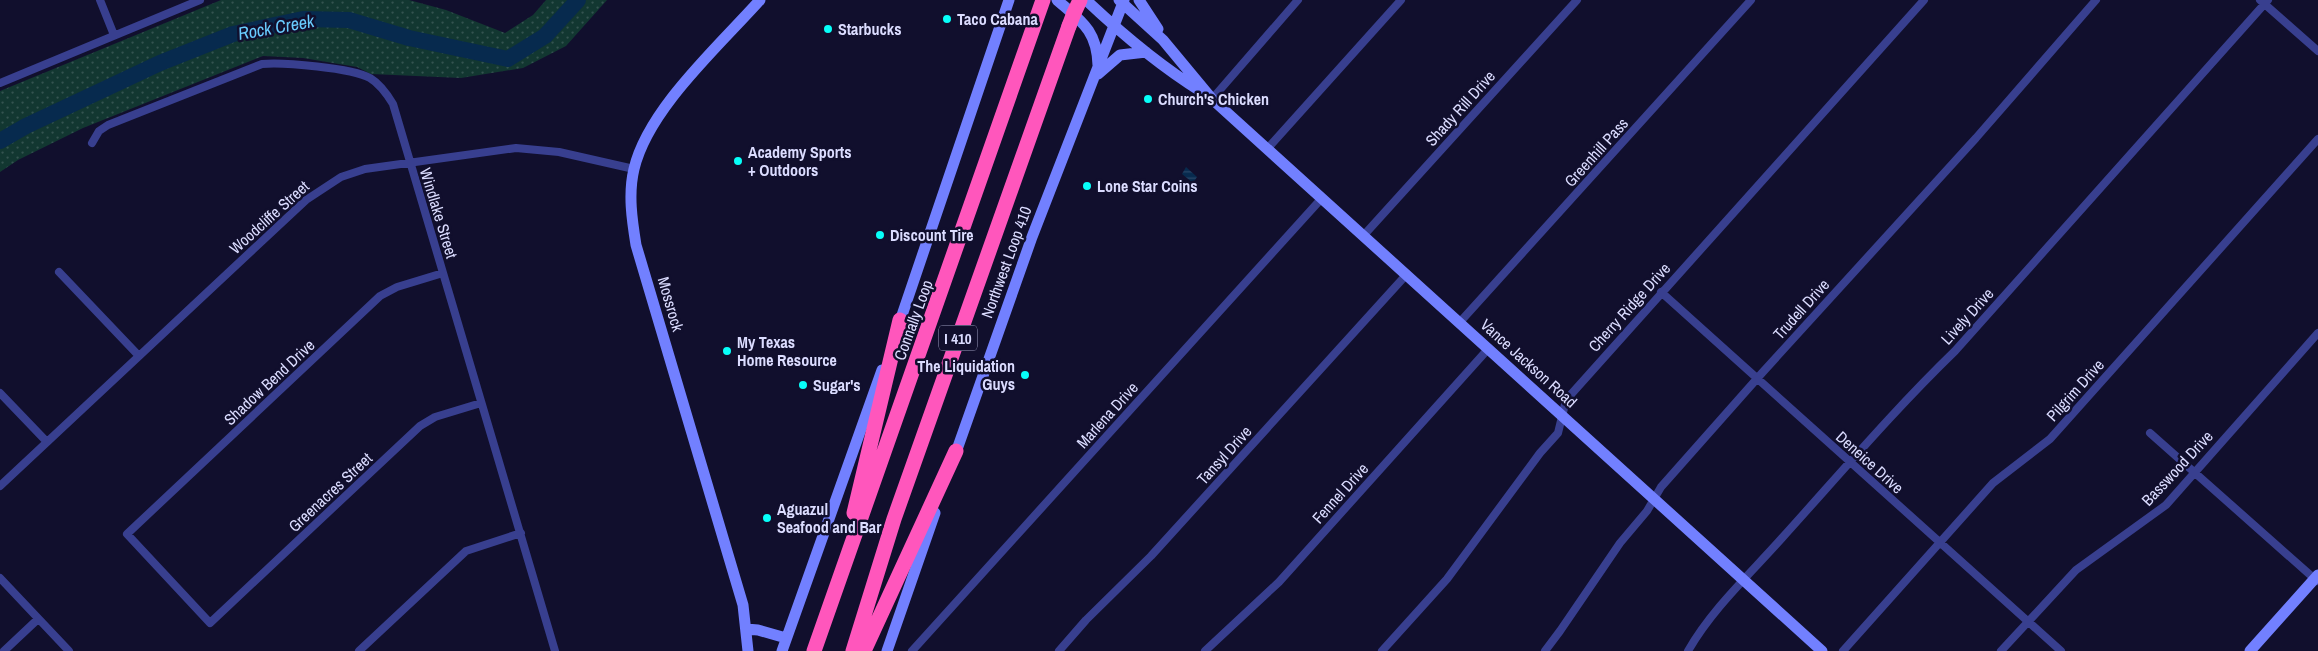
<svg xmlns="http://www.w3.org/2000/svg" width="2318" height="651" font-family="'Archivo Narrow',sans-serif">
<defs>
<pattern id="green-dots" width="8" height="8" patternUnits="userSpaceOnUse" patternTransform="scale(1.25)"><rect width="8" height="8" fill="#123731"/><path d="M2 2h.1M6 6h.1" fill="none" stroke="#345350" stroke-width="1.8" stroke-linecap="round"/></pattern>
<pattern id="water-rules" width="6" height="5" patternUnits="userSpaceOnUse" patternTransform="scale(1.25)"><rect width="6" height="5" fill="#072a4e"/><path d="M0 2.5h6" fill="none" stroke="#2b4869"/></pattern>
</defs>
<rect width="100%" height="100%" fill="#110f2d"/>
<path fill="url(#green-dots)" d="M221,0H409L446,10L505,33L533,15L546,0H607L566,46L523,68L461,78L371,74L357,67L303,58L263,56L83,128L18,160L0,172V91Z"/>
<path fill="url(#water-rules)" d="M1186,167L1197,177L1193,183L1182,174Z"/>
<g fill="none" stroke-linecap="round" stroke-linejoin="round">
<path stroke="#072a4e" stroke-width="16" d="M0,141L26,126L160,63L233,34L303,19L349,20L409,38L508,59L545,36L578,0"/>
<path stroke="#383f8f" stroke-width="8" d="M100,0L114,35
M2260,0L2318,51
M0,83L200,0
M1212,99L1298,0
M92,143L99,131L108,125L262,64C283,62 352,68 370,78C380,84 387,94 393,104L555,651
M1268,148L1401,0
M1364,235L1577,0
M59,272L139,356
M443,273L397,287L380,296L127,534L210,623L420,426L435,417L481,403
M1661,292L2061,651
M1460,322L1751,0
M0,393L47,442
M2150,433L2317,581
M0,486L306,200L341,177L365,169L516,148L559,152L634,169
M0,578L69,651
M4,651L38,619
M359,651L466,551L521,533
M912,651L1322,198
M1059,651L1086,620L1151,556L1407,274
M1205,651L1279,582L1489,348
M1382,651L1447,579L1540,453L1558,433L1566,400L1924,0
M1545,651L1560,631L1620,543L1647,511L1661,487L1762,373L1976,138L2096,0
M1688,651C1712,609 1750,574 1782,538C1839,475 1894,410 1955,351L2268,0
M1843,651L1993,483L2050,439L2318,139
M2001,651L2076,570L2166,505L2318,333"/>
<path stroke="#7280ff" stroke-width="11" d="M1057,0C1081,21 1097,30 1098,65
M1086,0C1122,34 1160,66 1202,92
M1119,0L1163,40L1212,99L1822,651
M1139,0L1158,29
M1098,74L1120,55L1146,52
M898,327L1009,0
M954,458L1032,237L1124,0
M746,629L758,630L786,638
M748,651L743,605L636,245C632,220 628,194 634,169C648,109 719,46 760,0
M782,651L882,370
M887,651L935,513
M2250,651L2318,575"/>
<path stroke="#ff56bc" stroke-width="15" d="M1074,13L1080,0
M854,513L900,320
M814,651L1043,0
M853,651L894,519L1069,26
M864,651L956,451"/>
<path stroke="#ff56bc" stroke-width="15" d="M1069,26L1074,13"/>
</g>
<g fill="#07fff9" stroke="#110f2d" stroke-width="2">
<circle cx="947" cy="19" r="5"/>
<circle cx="828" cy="29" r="5"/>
<circle cx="1148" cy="99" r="5"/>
<circle cx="738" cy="161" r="5"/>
<circle cx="1087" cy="186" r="5"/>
<circle cx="880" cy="235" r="5"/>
<circle cx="727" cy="351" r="5"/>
<circle cx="1025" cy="375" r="5"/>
<circle cx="803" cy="385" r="5"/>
<circle cx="767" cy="518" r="5"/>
</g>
<g text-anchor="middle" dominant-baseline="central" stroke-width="5" stroke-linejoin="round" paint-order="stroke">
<rect fill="#110f2d" stroke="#9e9ec0" stroke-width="1" x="939" y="325.5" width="38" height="25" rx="4"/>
<g font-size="15" font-weight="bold" fill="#dbdcff">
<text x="958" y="338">I 410</text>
</g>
<g font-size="16" font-weight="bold" fill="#dbdcff" stroke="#110f2d" text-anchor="start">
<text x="957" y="19">Taco Cabana</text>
<text x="838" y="29">Starbucks</text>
<text x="1158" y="99">Church's Chicken</text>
<text x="748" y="152">Academy Sports<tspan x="748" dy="18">+ Outdoors</tspan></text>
<text x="1097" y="186">Lone Star Coins</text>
<text x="890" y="235">Discount Tire</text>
<text x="737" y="342">My Texas<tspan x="737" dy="18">Home Resource</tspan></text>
<text x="1015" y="366" text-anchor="end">The Liquidation<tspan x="1015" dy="18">Guys</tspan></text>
<text x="813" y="385">Sugar's</text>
<text x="777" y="509">Aguazul<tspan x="777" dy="18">Seafood and Bar</tspan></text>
</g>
<g font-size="16" fill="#dbdcff" stroke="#110f2d">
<text transform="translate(1460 108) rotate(-48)">Shady Rill Drive</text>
<text transform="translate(1596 152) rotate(-48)">Greenhill Pass</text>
<text transform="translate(439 213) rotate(73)">Windlake Street</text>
<text transform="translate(269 217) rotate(-42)">Woodcliffe Street</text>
<text transform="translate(1006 262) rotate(-70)">Northwest Loop 410</text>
<text transform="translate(671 304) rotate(74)">Mossrock</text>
<text transform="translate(1629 307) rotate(-48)">Cherry Ridge Drive</text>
<text transform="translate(1801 309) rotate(-48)">Trudell Drive</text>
<text transform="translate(1967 316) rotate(-48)">Lively Drive</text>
<text transform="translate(913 320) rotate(-70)">Connally Loop</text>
<text transform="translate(1529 363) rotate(42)">Vance Jackson Road</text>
<text transform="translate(269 382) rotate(-43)">Shadow Bend Drive</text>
<text transform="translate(2075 390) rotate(-48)">Pilgrim Drive</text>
<text transform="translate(1107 415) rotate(-48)">Marlena Drive</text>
<text transform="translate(1224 455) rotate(-48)">Tansyl Drive</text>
<text transform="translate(1870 462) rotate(42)">Deneice Drive</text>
<text transform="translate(2177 468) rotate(-47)">Basswood Drive</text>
<text transform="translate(330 492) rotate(-43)">Greenacres Street</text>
<text transform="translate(1340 493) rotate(-48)">Fennel Drive</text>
</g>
<g font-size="18" font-style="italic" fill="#69ccff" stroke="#110f2d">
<text transform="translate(276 27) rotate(-10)">Rock Creek</text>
</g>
</g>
</svg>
